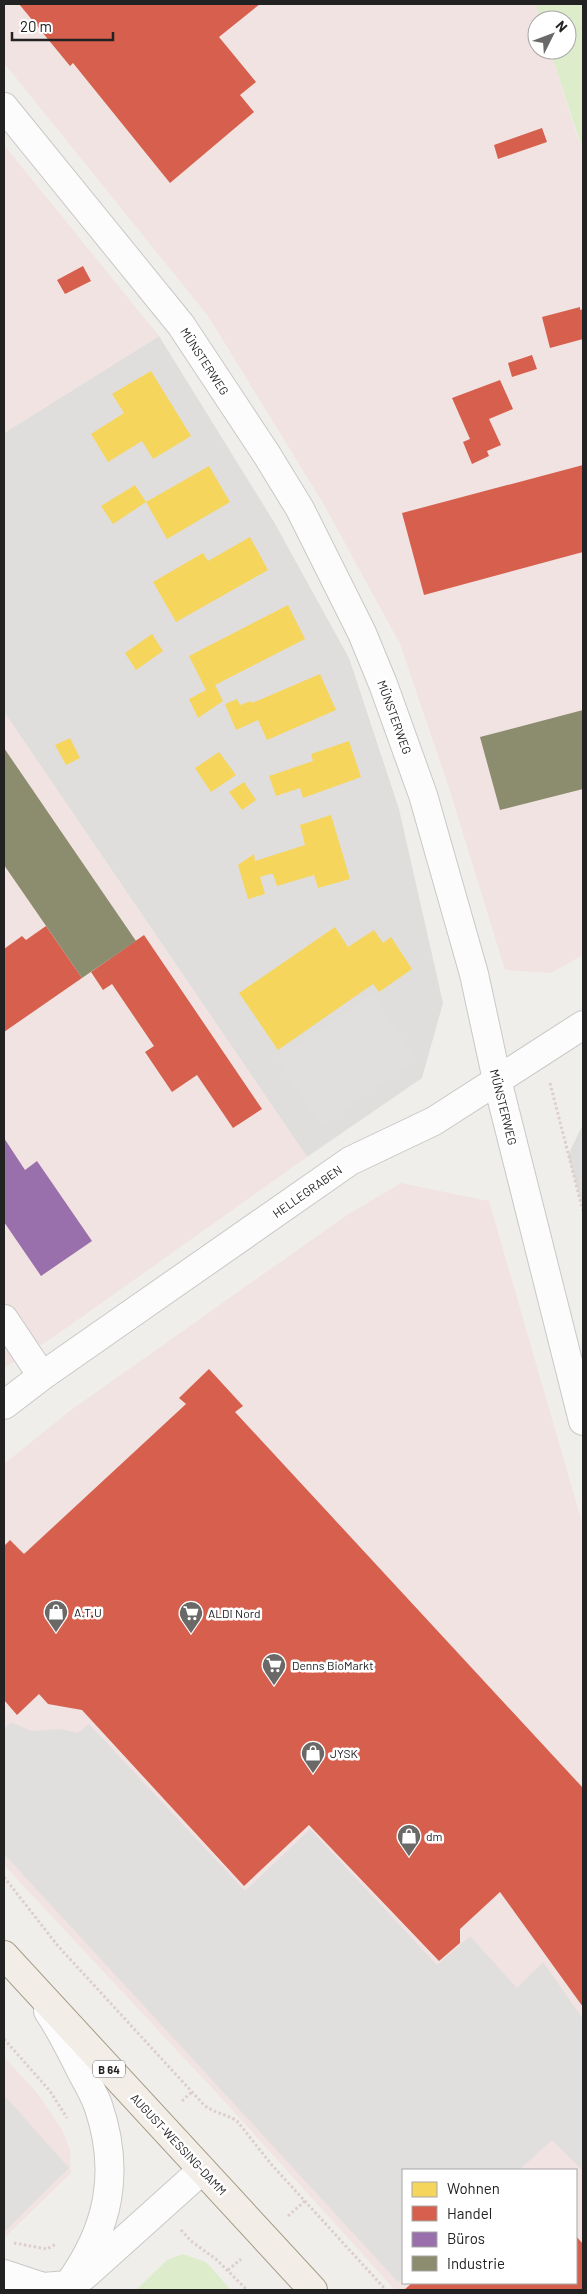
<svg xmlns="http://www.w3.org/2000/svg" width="587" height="2294" font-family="Barlow,sans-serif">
<rect width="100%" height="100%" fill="#f0eeeb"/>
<path fill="#dfdedc" d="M159,336L274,522L349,658L399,809L443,1003L422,1078L307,1157L4,712V433Z
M583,1124V1208L568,1155Z"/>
<path fill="#f1e3e1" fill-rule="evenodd" d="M4,4H536L541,20H537V50H550L579,142L583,141V955L551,973L505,970L449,788L400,644L323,503L208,316L4,63Z
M4,145L159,336L4,433Z
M4,712L307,1157L55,1336L4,1368Z
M401,1183L489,1201L583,1526V2290H395L224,2101L4,1865V1464L71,1410L347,1215ZM403,2170H576V2283H403Z
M4,2057L38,2094L62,2130L70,2150L71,2173L4,2238Z"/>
<path fill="#ddeccb" d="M536,4H583V141L580,142L550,50H567V20H541Z
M183,2254L206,2262L231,2290H136L167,2260Z"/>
<path fill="#e0dfde" d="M371,994L417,1059L322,1125L276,1060Z
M11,1722L31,1731L60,1729L78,1733L89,1724L245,1891L310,1829L437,1965L470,1936L517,1988L543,1962L583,2019V2171L552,2140L519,2170H403V2277L398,2282L4,1854V1729Z
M4,2095L69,2168L4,2232Z"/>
<path fill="#f6d55c" d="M151,371L191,436L153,459L142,441L108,462L91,434L124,413L112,394Z
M209,466L230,502L167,539L146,502Z
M135,485L146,502L113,524L101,506Z
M250,537L268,570L176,622L153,582L203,553L208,561Z
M288,605L305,639L215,685L223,701L198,718L189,699L206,690L189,656Z
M152,634L163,651L136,670L125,653Z
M320,674L336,710L267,740L258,720L236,730L225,704L237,699L240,705L251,701L252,703Z
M70,738L80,758L66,765L55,745Z
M349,741L361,777L303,798L300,788L276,796L269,776L313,761L311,754Z
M219,752L236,775L211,792L195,768Z
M244,782L256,800L242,810L229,792Z
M331,815L350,879L318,888L314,875L277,886L273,874H270L260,877L265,894L248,899L238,865L254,854L255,861L305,845L300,825Z
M335,927L348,947L374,930L383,943L391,937L412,969L379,992L373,984L278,1050L239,993Z"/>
<path fill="#d6604d" d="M19,4H260L219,37L256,82L240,95L254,112L170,183L73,63L70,66Z
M542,128L547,142L498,159L494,145Z
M83,266L91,281L65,294L57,280Z
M580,307V310L583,309V339L550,348L542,317Z
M532,355L537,369L512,377L508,363Z
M500,380L513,409L489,419L501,445L487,451L489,456L472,464L463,442L470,439L452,398Z
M583,465V552L424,595L402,513Z
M46,926L82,978L4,1032V949L22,936L26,940Z
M144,935L262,1109L233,1128L197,1075L172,1092L145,1052L154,1046L112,984L103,990L91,972Z
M209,1369L243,1406L235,1412L583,1788V2007L500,1892L460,1929V1943L439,1961L309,1825L244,1886L82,1710L48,1704L39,1694L17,1715L4,1700V1546L10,1540L24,1554L186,1404L179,1398Z
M576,2236L583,2244V2290H404L412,2283H576Z"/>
<path fill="#9970ab" d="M4,1138L25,1170L37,1161L92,1241L41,1276L4,1222Z"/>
<path fill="#8c8c6e" d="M583,710V789L500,810L480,737Z
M4,748L136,941L82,978L4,865Z"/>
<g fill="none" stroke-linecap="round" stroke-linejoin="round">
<g stroke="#c9c8c7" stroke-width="30">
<path id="street" d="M4,107L181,325L267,455L300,509L362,633L383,684L423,795L474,974L497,1080L583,1421
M4,1319L42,1376
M4,1405L42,1376L350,1161L434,1121L583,1025
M48,2011C61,2030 71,2051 81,2071C87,2082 94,2094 98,2105C121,2172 109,2229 68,2285
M4,2274L43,2287L68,2285L84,2276L103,2259L202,2170"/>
</g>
<g stroke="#a79c86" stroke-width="30">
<path id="primary" d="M4,1955L313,2290"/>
</g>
<path stroke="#dccecd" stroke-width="3" stroke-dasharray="2.5 2.5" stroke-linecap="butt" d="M550,1083L583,1211
M4,1877L58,1946L204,2105C214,2113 226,2114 237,2121L271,2164L386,2290
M4,2039L50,2091L67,2118
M182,2101L193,2091
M288,2216L305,2201
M181,2230L191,2241L217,2260L247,2290
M14,2243L47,2249L56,2244
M228,2270L241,2259"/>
<use href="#street" stroke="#fdfcfc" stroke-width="28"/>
<use href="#primary" stroke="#f3ede7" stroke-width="28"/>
</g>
<defs>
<g id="shop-pin" transform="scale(1.25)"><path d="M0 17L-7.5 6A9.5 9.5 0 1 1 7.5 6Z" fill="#6a6968" stroke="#fff"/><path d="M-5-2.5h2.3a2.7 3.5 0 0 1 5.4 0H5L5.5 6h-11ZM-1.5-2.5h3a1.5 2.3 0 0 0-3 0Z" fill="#fff"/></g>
<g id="supermarket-pin" transform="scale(1.25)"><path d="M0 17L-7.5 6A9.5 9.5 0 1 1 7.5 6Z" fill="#6a6968" stroke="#fff"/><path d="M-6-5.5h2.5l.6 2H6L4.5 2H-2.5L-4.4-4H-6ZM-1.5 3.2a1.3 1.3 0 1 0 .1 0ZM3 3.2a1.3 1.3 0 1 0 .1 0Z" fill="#fff"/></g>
</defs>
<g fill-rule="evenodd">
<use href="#shop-pin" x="56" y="1612"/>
<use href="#supermarket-pin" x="191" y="1613"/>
<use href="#supermarket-pin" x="274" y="1665"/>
<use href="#shop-pin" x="313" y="1753"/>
<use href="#shop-pin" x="409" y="1836"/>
</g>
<g text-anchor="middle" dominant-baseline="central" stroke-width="5" stroke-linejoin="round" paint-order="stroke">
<rect fill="#fff" stroke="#646464" stroke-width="1" x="93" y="2060.5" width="32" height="17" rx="4"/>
<g font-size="11" font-weight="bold" fill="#222">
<text x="109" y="2069">B 64</text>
</g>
<g font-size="12" fill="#222" stroke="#fff">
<text transform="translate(205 361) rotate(57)">MÜNSTERWEG</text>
<text transform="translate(395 717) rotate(70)">MÜNSTERWEG</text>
<text transform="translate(504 1107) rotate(76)">MÜNSTERWEG</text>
<text transform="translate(307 1191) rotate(-35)">HELLEGRABEN</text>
<text transform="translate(179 2144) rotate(47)">AUGUST-WESSING-DAMM</text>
</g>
<g font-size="12" fill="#222" stroke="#fff" text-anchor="start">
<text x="74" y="1612">A.T.U</text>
<text x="208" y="1613">ALDI Nord</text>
<text x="292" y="1665">Denns BioMarkt</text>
<text x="330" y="1753">JYSK</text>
<text x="426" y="1836">dm</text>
</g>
</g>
<rect width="587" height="2294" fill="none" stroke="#222222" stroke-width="10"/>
<rect x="402" y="2169" width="175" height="115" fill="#ffffff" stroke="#a7a7a7"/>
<rect x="412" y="2182" width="25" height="15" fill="#f6d55c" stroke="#a7a7a7"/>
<text x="447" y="2194" font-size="15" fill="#222222">Wohnen</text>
<rect x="412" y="2206" width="25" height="15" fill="#d6604d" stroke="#a7a7a7"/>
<text x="447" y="2219" font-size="15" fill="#222222">Handel</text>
<rect x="412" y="2232" width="25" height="15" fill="#9970ab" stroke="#a7a7a7"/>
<text x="447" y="2244" font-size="15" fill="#222222">Büros</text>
<rect x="412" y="2256" width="25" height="15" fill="#8c8c6e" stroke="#a7a7a7"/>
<text x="447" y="2269" font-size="15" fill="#222222">Industrie</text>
<g transform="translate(552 35) rotate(48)"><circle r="24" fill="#ffffff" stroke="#a7a7a7"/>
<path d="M0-4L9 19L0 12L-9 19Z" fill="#6a6968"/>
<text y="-8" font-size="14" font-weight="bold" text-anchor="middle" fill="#222222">N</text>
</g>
<path d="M12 32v8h101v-8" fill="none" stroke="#222222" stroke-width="2.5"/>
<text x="20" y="32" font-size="15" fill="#222222" stroke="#ffffff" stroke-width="4" paint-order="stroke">20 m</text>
</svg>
